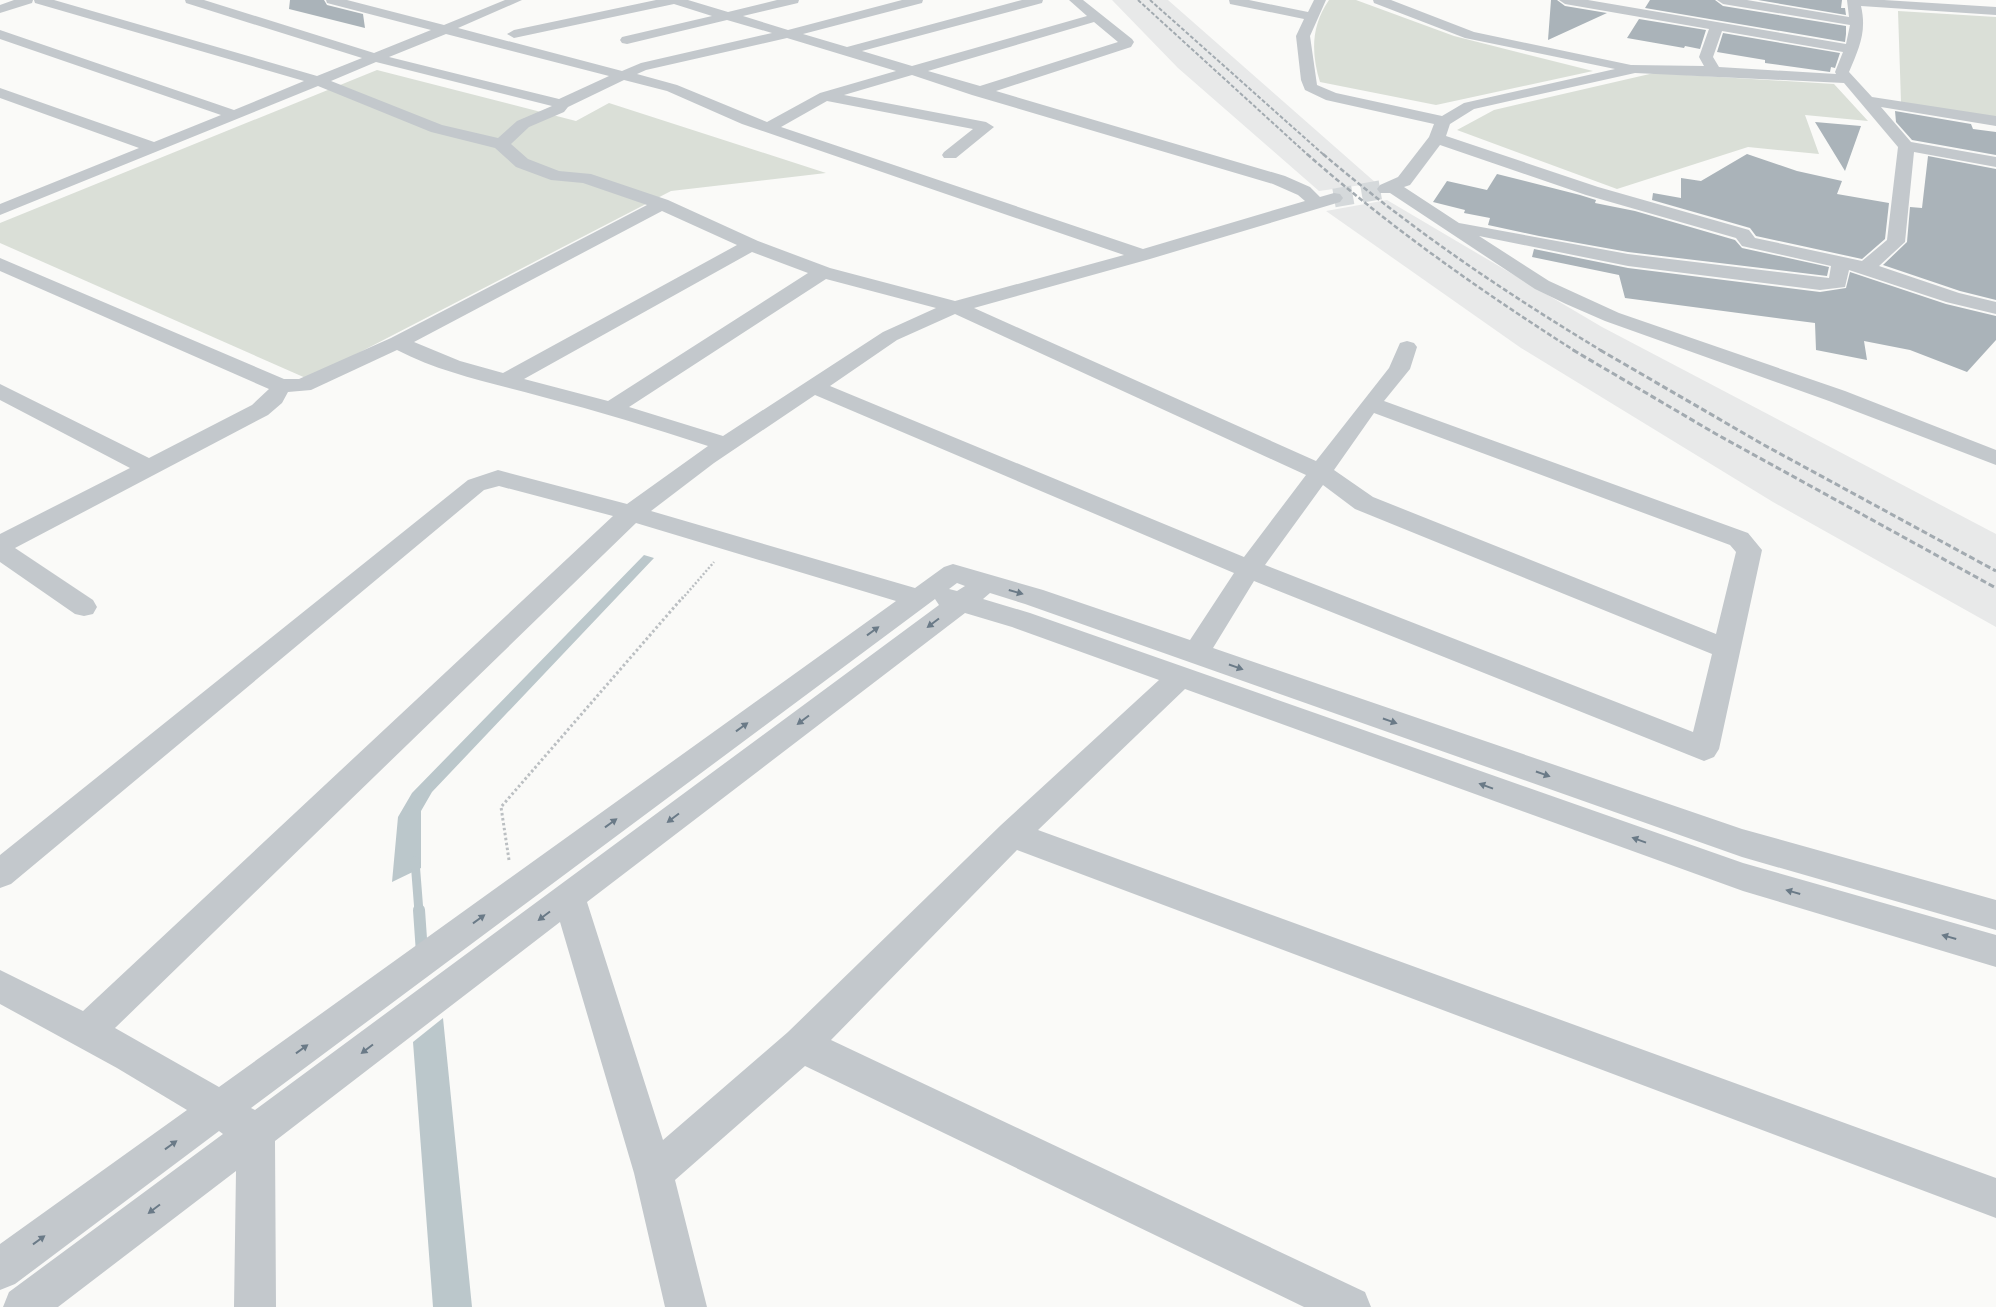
<svg xmlns="http://www.w3.org/2000/svg" width="1996" height="1307" font-family="Jost,sans-serif">
<rect width="100%" height="100%" fill="#fafaf8"/>
<path fill="#e8e9e9" d="M1112,0H1168L1376,183L1319,191L1178,68Z
M1387,200L1602,327L1996,534V627L1773,502L1521,348L1326,211Z"/>
<path fill="#dadfd7" d="M1329,0H1356L1454,36L1593,71L1436,105L1320,82C1311,53 1311,26 1329,0Z
M1898,11L1996,17V118L1901,102Z
M377,70L576,121L609,103L826,173L671,191L308,379L0,243V223Z
M1654,73L1834,84L1868,121L1805,115L1819,154L1748,147L1617,189L1457,130L1494,110Z"/>
<path fill="#bbc7cb" d="M644,555L654,558L432,792L421,811V868L392,882L398,817L412,793Z
M443,1018L472,1307H433L413,1042Z"/>
<g fill="none" stroke-linecap="round" stroke-linejoin="round">
<path stroke="#bbc7cb" stroke-width="9" d="M415,861L419,912"/>
<path stroke="#bbc7cb" stroke-width="12" d="M419,910L422,953"/>
</g>
<path fill="#aab3b9" d="M290,0H324L327,5L363,14L365,28L289,9Z
M1551,0H1557L1565,6L1607,13L1548,40Z
M1650,0H1715L1723,6L1846,26V34L1845,42L1645,8Z
M1758,0H1842L1841,8H1845L1846,15Z
M1639,19L1706,30L1700,49L1685,46L1684,48L1627,38Z
M1723,33L1840,53L1835,68L1831,67L1830,72L1765,63V60L1717,52Z
M1895,111L1971,124L1973,129L1996,132V155L1912,140L1896,122Z
M1815,122L1861,126L1845,171Z
M1747,154L1797,171L1842,181L1837,194L1889,203L1885,239L1862,259L1756,236L1750,228L1652,200L1653,193L1681,198V178L1701,181Z
M1928,156L1996,169V300L1960,291L1883,265L1907,242L1910,207L1922,208Z
M1497,174L1580,195L1596,200L1595,203L1635,211L1735,240L1742,248L1829,267L1827,276L1628,252L1539,236L1488,225L1490,218L1464,213L1465,210L1433,202L1447,181L1487,190Z
M1534,249L1628,268L1820,292L1846,288L1850,272L1946,304L1996,316V340L1967,372L1910,350L1864,341L1867,360L1816,350L1815,323L1625,298L1619,275L1532,257Z"/>
<g fill="none" stroke-linecap="round" stroke-linejoin="round">
<path stroke="#d5d9db" stroke-width="19" stroke-dasharray="19 9" stroke-linecap="butt" d="M1334,198L1386,189"/>
<path stroke="#bbbfc2" stroke-width="2.5" stroke-dasharray="2 2" stroke-linecap="butt" d="M682,599L714,562"/>
<path stroke="#bbbfc2" stroke-width="3" stroke-dasharray="2.5 2.5" stroke-linecap="butt" d="M509,860L501,807L683,597"/>
<path fill="#c3c8cc" fill-rule="evenodd" d="M14,0H33L32,3L0,13V5Z
M34,0H54L317,76L362,58L186,3L185,0H204L374,53L431,30L327,3L326,0H347L444,25L505,0H522L458,28L622,71L641,63L772,33L727,20L627,44L622,43L620,40L622,37L712,16L674,4L514,38L507,34L514,30L656,0H688L728,12L777,0H799L798,3L743,16L788,30L902,0H923L922,3L803,34L847,47L1022,0H1043L1042,3L862,51L912,66L1087,16L1069,0H1083L1132,39L1134,42L1131,47L996,91L1285,176L1310,187L1320,197L1334,193L1340,194L1343,198L1340,202L1150,259L974,308L1316,461L1389,368L1400,343L1407,341L1414,343L1417,347L1410,369L1384,401L1748,533L1762,550L1719,749L1714,757L1704,761L1254,581L1213,648L1742,829L1996,900V930L1742,857L1025,604L990,593L983,599L1030,613L1743,863L1996,935V967L1743,891L1185,689L1038,830L1996,1178V1218L1017,850L831,1040L1365,1292L1371,1307H1304L805,1066L675,1180L707,1307H665L634,1173L560,922L275,1141L276,1307H234L236,1171L58,1307H3L9,1292L223,1134L219,1131L15,1284L0,1290V1244L187,1110L117,1068L0,1004V970L83,1011L613,516L499,486L484,490L11,884L0,888V855L468,480L498,470L627,504L708,446C653,428 598,411 543,397C494,383 443,374 397,350L311,390L288,392L282,403L268,415L15,548L93,600L97,607L93,614L84,616L75,614L0,562V534L130,468L0,400V384L149,458L252,405L269,389L0,271V258L284,379H299L391,338L647,205L583,183L551,180L516,167L495,148L431,132L318,86L0,215V204L139,148L0,98V88L154,142L221,115L0,39V30L234,110L304,81L35,3ZM1094,22L1118,42L980,86L928,71ZM446,34L609,76L559,99L389,57ZM787,38L896,71L820,93L767,122L677,85L637,74L646,70ZM376,62L552,106L517,121L498,138L442,125L331,81ZM912,75L972,95L1273,184L1298,195L1305,201L1143,249L781,127L827,101L973,129L944,152L942,155L944,158H956L994,127L986,122L844,95ZM624,80L667,91L742,124L1124,255L955,301L830,268L758,241L668,200L591,174L559,171L528,159L511,144L529,127L564,112L568,107ZM662,211L737,245L503,373L460,361L414,342ZM752,252L808,273L608,401L524,379ZM826,279L936,308L883,332L723,436L629,407ZM955,314L1306,475L1244,557L830,386L897,340ZM815,395L1234,573L1190,640L1043,590L953,564L944,567L915,588L651,511L714,463ZM1374,413L1730,545L1736,552L1716,634L1373,497L1334,470ZM1323,485L1355,509L1712,654L1693,732L1265,565ZM636,523L896,601L219,1087L115,1028ZM957,583L965,586L957,591L949,589ZM935,599L939,605L255,1110L251,1108ZM965,613L1012,627L1159,680L1001,825L788,1032L663,1140L587,902Z
M1229,0H1249L1308,12L1314,0H1326L1310,36L1317,85L1336,93L1442,116L1464,103L1615,69L1465,38L1374,3L1373,0H1391L1474,32L1631,65L1704,66L1699,57L1709,29L1565,4L1559,0H1588L1846,44L1850,25L1723,4L1717,0H1747L1849,17L1847,0H1884L1996,7V15L1861,6C1867,32 1859,48 1849,72L1872,97L1996,116V126L1881,107L1911,142L1996,157V167L1914,152L1905,242L1879,266L1959,293L1996,302V314L1946,302L1849,270L1845,287L1820,290L1628,266L1479,236L1549,281L1619,313L1845,391L1996,450V465L1829,401L1605,321L1566,304L1535,289L1390,193H1380L1377,189L1380,185L1398,177L1429,137L1434,124L1326,100L1305,90L1301,80L1296,36L1304,19L1230,4ZM1722,31L1843,52L1835,72L1836,74L1719,67L1713,57ZM1635,73L1844,83L1898,147L1887,240L1862,261L1755,238L1749,230L1598,187L1446,136L1450,124L1474,109ZM1440,145L1586,195L1736,238L1742,246L1831,266L1829,278L1628,254L1459,223L1404,187L1410,185Z"/>
<path stroke="#a2aab0" stroke-width="2" stroke-dasharray="4 2" stroke-linecap="butt" d="M1138,0L1308,155
M1150,0L1324,155"/>
<path stroke="#a2aab0" stroke-width="2.5" stroke-dasharray="5 2.5" stroke-linecap="butt" d="M1307,154C1391,228 1481,291 1575,351
M1323,154C1411,229 1504,292 1602,351"/>
<path stroke="#a2aab0" stroke-width="3" stroke-dasharray="6 3" stroke-linecap="butt" d="M1573,350L1716,434L1996,588
M1600,350L1764,445L1996,571"/>
</g>
<defs><path id="oneway-solid" d="M-6-.8H1V-3.2L6.5 0L1 3.2V.8H-6Z" transform="scale(1.25)"/></defs>
<g fill="#6a7a87">
<use href="#oneway-solid" transform="translate(1016 592) rotate(16)"/>
<use href="#oneway-solid" transform="translate(933 623) rotate(143)"/>
<use href="#oneway-solid" transform="translate(873 631) rotate(-36)"/>
<use href="#oneway-solid" transform="translate(1236 667) rotate(19)"/>
<use href="#oneway-solid" transform="translate(803 720) rotate(143)"/>
<use href="#oneway-solid" transform="translate(1390 721) rotate(19)"/>
<use href="#oneway-solid" transform="translate(742 727) rotate(-36)"/>
<use href="#oneway-solid" transform="translate(1543 774) rotate(19)"/>
<use href="#oneway-solid" transform="translate(1486 786) rotate(-160)"/>
<use href="#oneway-solid" transform="translate(673 818) rotate(143)"/>
<use href="#oneway-solid" transform="translate(611 823) rotate(-36)"/>
<use href="#oneway-solid" transform="translate(1639 840) rotate(-160)"/>
<use href="#oneway-solid" transform="translate(1793 892) rotate(-164)"/>
<use href="#oneway-solid" transform="translate(544 916) rotate(143)"/>
<use href="#oneway-solid" transform="translate(479 919) rotate(-36)"/>
<use href="#oneway-solid" transform="translate(1949 937) rotate(-164)"/>
<use href="#oneway-solid" transform="translate(302 1049) rotate(-36)"/>
<use href="#oneway-solid" transform="translate(367 1049) rotate(143)"/>
<use href="#oneway-solid" transform="translate(171 1145) rotate(-36)"/>
<use href="#oneway-solid" transform="translate(154 1209) rotate(143)"/>
<use href="#oneway-solid" transform="translate(39 1240) rotate(-36)"/>
</g>
</svg>
